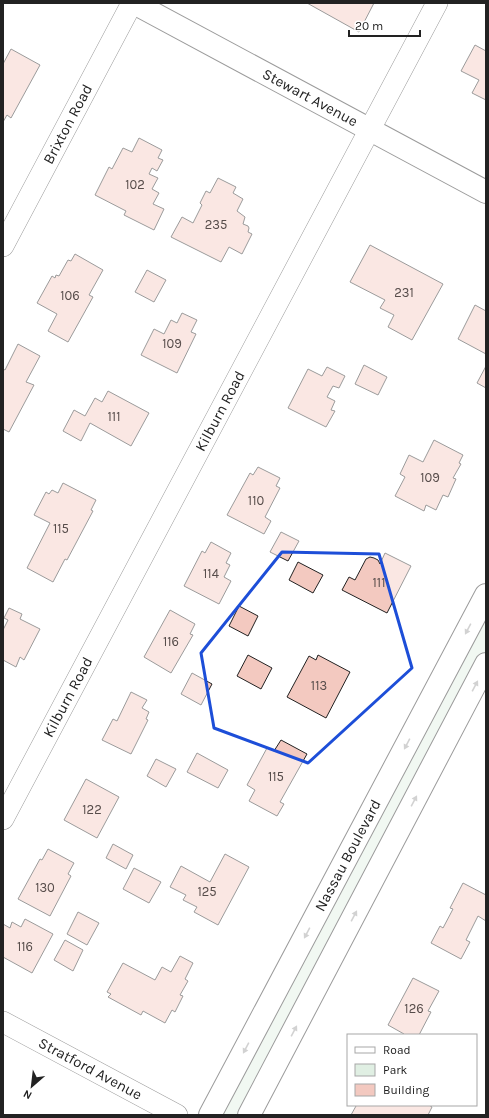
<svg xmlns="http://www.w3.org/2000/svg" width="489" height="1118" font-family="Karla,sans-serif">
<rect width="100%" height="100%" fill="#fff"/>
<path fill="#e0efe3" stroke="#6f6f6f" d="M486,593V658L244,1115H208Z"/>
<path fill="#f3c9c0" stroke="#222" d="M307,3H374L359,32Z
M475,45L486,51V100L472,93L479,80L461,71Z
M11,49L40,65L11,118L7,115L3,122V64Z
M139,138L162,150L158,158L163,160L157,171L152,168L149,174L158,178L152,189L159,193L153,204L164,209L154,230L124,215L126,211L95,195L109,167L112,169L123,148L132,152Z
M218,178L236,187L233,193L243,199L237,211L245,217L243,224L248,226L249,228L248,232L252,234L242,254L229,247L221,262L171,237L182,217L193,223L202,205L200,203L206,191L210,193Z
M370,245L443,284L412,340L388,327L394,315L380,308L385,300L350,282Z
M75,254L103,270L89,295L93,297L68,342L48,331L57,314L37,303L52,276L55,278L56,275L59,276L68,260L71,261Z
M147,270L166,280L154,302L135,292Z
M475,305L486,311V354L458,339Z
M182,313L197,320L191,332L196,334L177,373L141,355L154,329L164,334L171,320L177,323Z
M18,344L40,356L26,382L34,385L9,432L3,429V369L5,370Z
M364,365L387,377L378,395L355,384Z
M486,366V388L477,383Z
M327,367L345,376L339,388L333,386L327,397L335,401L331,410L335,411L326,427L288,408L308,369L322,376Z
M108,391L149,413L131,446L90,423L81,441L63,431L74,410L85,416L95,398L102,402Z
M434,440L463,455L459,463L461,464L453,478L456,479L448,497L443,495L436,510L426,505L424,511L395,496L405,477L400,474L409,455L423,462Z
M258,467L280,478L276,486L280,488L265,517L271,521L264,534L227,515L250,473L253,475Z
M63,483L96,500L91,510L93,511L67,560L65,559L53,582L27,568L50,523L34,515L46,492L49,494L52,490L58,493Z
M281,532L299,541L288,561L270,552Z
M211,542L231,553L226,563L230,565L224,577L231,581L219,604L184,586L202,551L205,553Z
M385,553L411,566L387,613L342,590L349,577L355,580L366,559L370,557L374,558L378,560L380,564Z
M298,562L323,575L313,593L289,580Z
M239,606L258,616L248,636L229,626Z
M9,608L22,614L20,619L40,629L24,660L20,657L16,667L3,660V630L8,620L4,618Z
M170,610L195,624L190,634L193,635L171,673L144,657Z
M248,655L272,668L261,689L237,676Z
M318,655L350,672L326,718L287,697L309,656L316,660Z
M192,673L212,684L201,705L181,694Z
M131,692L147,700L142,708L149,712L146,719L148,720L131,754L102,740L113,719L117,721Z
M281,740L307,754L280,802L284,804L277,816L249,801L255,790L247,785L267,748L274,751Z
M197,753L228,770L218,788L187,772Z
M156,759L176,769L166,787L147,776Z
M86,779L119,797L97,838L64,820Z
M113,844L133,855L126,869L106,858Z
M48,849L74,863L68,874L71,876L50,916L18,899L40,859L42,860Z
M225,854L249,867L218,925L194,912L197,907L183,900L186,895L170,887L181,866L210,882Z
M134,868L161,882L149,903L123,889Z
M463,883L486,895V921L478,916L466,940L470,942L461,959L431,943L440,926L443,928L453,909L450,908Z
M78,912L99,923L87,945L67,934Z
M25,919L53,934L32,973L3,957V924L10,928L12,922L21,927Z
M65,940L83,950L73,971L54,960Z
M180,956L193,963L185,979L188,981L180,995L183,996L175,1012L172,1010L165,1023L143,1011L141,1015L108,997L111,994L107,992L123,963L155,980L162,967L171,972Z
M413,978L439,991L428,1011L431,1012L419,1035H404V1034L388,1025Z
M355,1105H429L432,1107L428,1115H351L356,1106Z"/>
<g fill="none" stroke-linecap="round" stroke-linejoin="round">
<g stroke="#222" stroke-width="22">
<g id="minor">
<path id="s1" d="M3,246L132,3"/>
<path id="s2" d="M3,819L437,3"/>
<path id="s3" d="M3,1022L177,1115"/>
</g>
</g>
<g stroke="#222" stroke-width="24">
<g id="secondary">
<path id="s4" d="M134,3L486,192"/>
<path id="s5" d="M210,1115L486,595"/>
<path d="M249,1115L486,664"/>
</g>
</g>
<use href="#minor" stroke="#fff" stroke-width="21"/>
<use href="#secondary" stroke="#fff" stroke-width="22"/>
</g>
<defs><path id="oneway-solid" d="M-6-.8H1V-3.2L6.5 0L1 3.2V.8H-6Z"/></defs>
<g fill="#9c9c9c">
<use href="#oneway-solid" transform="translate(468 629) rotate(118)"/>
<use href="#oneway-solid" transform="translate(475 686) rotate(-62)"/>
<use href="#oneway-solid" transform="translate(407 744) rotate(118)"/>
<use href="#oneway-solid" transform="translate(414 801) rotate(-62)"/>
<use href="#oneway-solid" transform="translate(354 916) rotate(-62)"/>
<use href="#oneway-solid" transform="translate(307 933) rotate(118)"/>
<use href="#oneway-solid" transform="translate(294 1031) rotate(-62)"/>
<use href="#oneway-solid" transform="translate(246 1048) rotate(118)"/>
</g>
<path d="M0 0H489V1118H0ZM282,552L379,554L412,668L308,763L214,728L201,653Z" fill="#fff" fill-opacity=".55" fill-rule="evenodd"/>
<path fill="none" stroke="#1d4ed8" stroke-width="3" stroke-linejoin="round" d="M282,552L379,554L412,668L308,763L214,728L201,653Z"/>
<g text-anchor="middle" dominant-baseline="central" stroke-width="3" stroke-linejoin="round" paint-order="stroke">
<g font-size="13" fill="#564c4a">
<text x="135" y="184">102</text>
<text x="216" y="224">235</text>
<text x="404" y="292">231</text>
<text x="70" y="295">106</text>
<text x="172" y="343">109</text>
<text x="114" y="416">111</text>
<text x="430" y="477">109</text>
<text x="256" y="500">110</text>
<text x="61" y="528">115</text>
<text x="211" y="573">114</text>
<text x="379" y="582">111</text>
<text x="171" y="641">116</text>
<text x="319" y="685">113</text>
<text x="276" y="776">115</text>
<text x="92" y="809">122</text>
<text x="45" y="887">130</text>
<text x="207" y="891">125</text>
<text x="25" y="946">116</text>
<text x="414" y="1008">126</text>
</g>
<g font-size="15" fill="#222" stroke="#fff">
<text stroke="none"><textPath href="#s4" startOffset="200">Stewart Avenue</textPath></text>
<text stroke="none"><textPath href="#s1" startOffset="138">Brixton Road</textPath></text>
<text stroke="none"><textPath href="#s2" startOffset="462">Kilburn Road</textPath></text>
<text stroke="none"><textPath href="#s2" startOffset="138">Kilburn Road</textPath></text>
<text stroke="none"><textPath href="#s5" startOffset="294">Nassau Boulevard</textPath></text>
<text stroke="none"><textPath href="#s3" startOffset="99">Stratford Avenue</textPath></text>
</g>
</g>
<rect width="489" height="1118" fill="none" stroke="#222222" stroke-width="8"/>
<rect x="347" y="1034" width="130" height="72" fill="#ffffff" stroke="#a7a7a7"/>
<rect x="355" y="1047" width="20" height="6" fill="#ffffff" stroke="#a7a7a7"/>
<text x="383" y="1054" font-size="12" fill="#222222">Road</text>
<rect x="355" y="1064" width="20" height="12" fill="#e0efe3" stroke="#a7a7a7"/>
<text x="383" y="1074" font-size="12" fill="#222222">Park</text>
<rect x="355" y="1084" width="20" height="12" fill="#f3c9c0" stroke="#a7a7a7"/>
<text x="383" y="1094" font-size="12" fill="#222222">Building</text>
<g transform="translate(32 1086) rotate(208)" stroke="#ffffff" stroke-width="3" paint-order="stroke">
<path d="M0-3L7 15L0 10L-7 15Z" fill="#222222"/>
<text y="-6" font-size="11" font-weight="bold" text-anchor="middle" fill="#222222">N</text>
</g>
<path d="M349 30v6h71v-6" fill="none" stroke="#222222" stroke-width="2"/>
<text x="355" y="30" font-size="12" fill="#222222" stroke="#ffffff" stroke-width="3" paint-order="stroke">20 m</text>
</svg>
